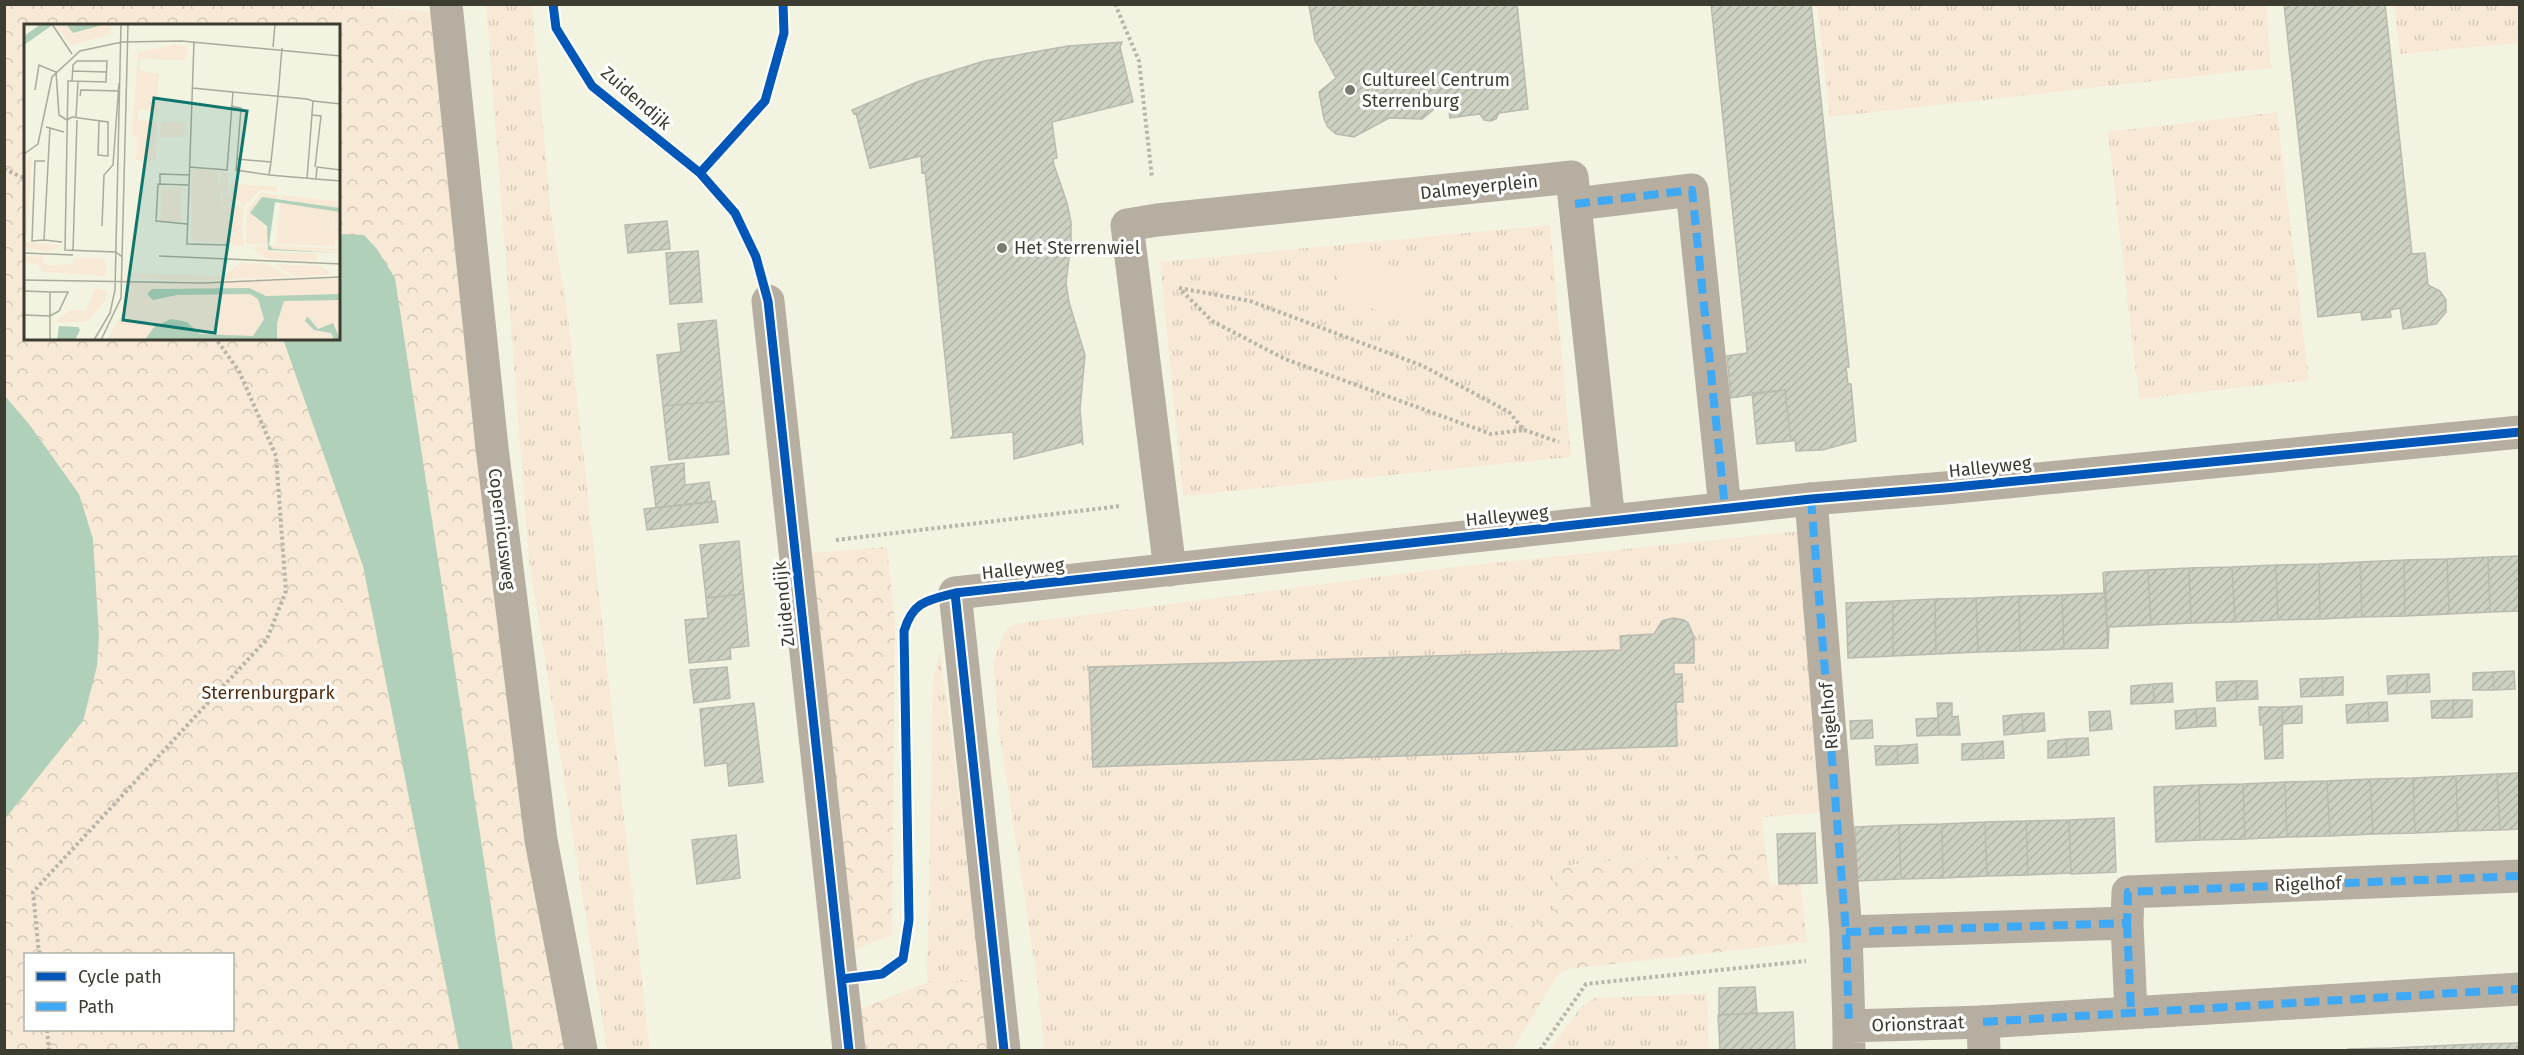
<svg xmlns="http://www.w3.org/2000/svg" width="2524" height="1055" font-family="'Fira Sans',sans-serif">
<defs>
<pattern id="grass-tufts" width="24" height="20" patternUnits="userSpaceOnUse" patternTransform="scale(1.5)"><rect width="24" height="20" fill="#f8e9d6"/><path d="M3 7l-1-3M5 7V3M7 7l1-3M15 17l-1-3M17 17v-4M19 17l1-3" fill="none" stroke="#d6c9b8"/></pattern>
<pattern id="forest-crowns" width="20" height="18" patternUnits="userSpaceOnUse" patternTransform="scale(1.5)"><rect width="20" height="18" fill="#f8e9d6"/><path d="M2 6a3 3 0 1 1 6 0M12 15a3 3 0 1 1 6 0" fill="none" stroke="#d6c9b8"/></pattern>
<pattern id="building-hatch" width="6" height="6" patternUnits="userSpaceOnUse" patternTransform="scale(1.5)"><rect width="6" height="6" fill="#ccd1c2"/><path d="M-1 1l2-2M0 6l6-6M5 7l2-2" fill="none" stroke="#b0b4a7"/></pattern>
</defs>
<rect width="100%" height="100%" fill="#f3f3e2"/>
<path fill="url(#grass-tufts)" d="M486,5H532L552,224L566,300L650,1050H607L529,560Z
M1817,5H2266L2271,68L1830,117Z
M2394,5H2519V43L2400,54Z
M2277,112L2309,380L2139,399L2108,132Z
M1550,225L1571,457L1183,496L1160,262Z
M1798,531L1820,813L1762,817L1765,848L1559,866L1554,870L1555,921L1395,939L1399,1050H1044L1037,979L1000,738L993,663L1005,630L1015,624L1454,567Z
M940,650L983,982H927L933,681Z
M1707,994L1709,1050H1549L1582,1006L1595,998Z"/>
<path fill="url(#forest-crowns)" fill-rule="evenodd" d="M349,4L438,13L585,1050H5L4,5ZM26,26H339V339H26ZM26,954H232V1030H26Z
M887,547L895,622L892,935L835,957L797,554Z
M1765,848L1771,885L1800,881L1807,942L1569,969L1559,973L1512,1050H1399L1395,939L1555,921L1554,870L1559,866Z
M927,982H983L992,1050H844L840,1017Z"/>
<path fill="#f8e9d6" d="M1349,249L1430,280L1413,324L1332,293Z"/>
<path fill="#b0d0b9" d="M339,234L364,235L377,249L395,278L513,1050H459L363,566L283,339H339Z
M4,395L29,424L79,494L93,539L99,637L97,666L83,721L5,819Z"/>
<path fill="url(#building-hatch)" stroke="#b9bbaf" stroke-width="1.5" d="M1291,4H1517L1528,109L1499,113L1496,119L1491,121L1484,120L1480,114L1450,118L1447,95L1435,96L1433,110L1422,119L1389,118L1354,137L1336,134L1328,127L1324,119L1319,92L1336,78L1315,40L1309,5Z
M1711,4H1811L1849,367H1846L1848,384H1851L1856,441L1822,450L1796,451L1795,440L1791,441L1785,390L1731,398L1727,356L1747,353V350Z
M2284,4H2385L2412,254L2425,253L2428,285L2440,291L2446,300V312L2436,324L2403,329L2400,308L2390,310L2391,317L2362,320L2361,312L2318,317Z
M1122,42L1120,47L1133,102L1052,122L1057,158L1053,159L1054,165L1067,203L1071,222V242L1066,283L1069,302L1085,355L1080,409L1083,445L1082,442L1014,459L1013,432L951,438L953,435L937,280L925,172L922,173L921,156L870,168L856,113L854,114L852,110L917,82L984,61L1068,46Z
M667,221L670,249L628,253L625,225Z
M698,251L702,302L670,304L666,253Z
M716,320L724,401L663,406L657,355L681,352L678,324Z
M1785,390L1791,441L1757,444L1752,393Z
M724,401L729,454L669,460L663,406Z
M684,463L685,485L709,482L712,502L656,508L651,467Z
M715,501L718,522L647,530L644,509Z
M739,541L744,594L706,598L700,545Z
M2520,556V611L2490,612L2488,557Z
M2488,557L2490,612L2449,614L2447,559Z
M2447,559L2449,614L2405,616L2404,560Z
M2404,560L2405,616L2362,617L2360,562Z
M2360,562L2362,617L2320,619L2319,564Z
M2319,564L2320,619L2278,620L2276,565Z
M2276,565L2278,620L2235,622L2232,567Z
M2232,567L2235,622L2191,623L2189,568Z
M2189,568L2191,623L2151,625L2148,570Z
M2148,570L2151,625L2109,627L2108,648L2105,572Z
M2103,572L2108,648L2064,649L2062,595L2104,593Z
M744,594L749,646L730,648L731,659L689,663L685,620L708,618L706,598Z
M2062,595L2064,649L2020,651L2019,596Z
M2019,596L2020,651L1978,652L1976,598Z
M1976,598L1978,652L1936,654L1935,599Z
M1935,599L1936,654L1893,656V601Z
M1893,601V656L1848,658L1846,603Z
M1673,618L1684,620L1688,623L1694,637V663H1674V674H1682L1683,702H1676L1677,746L1093,767L1089,667L1621,650L1620,636L1654,634L1662,621Z
M727,667L730,698L694,703L690,670Z
M2514,671L2515,689L2494,690L2493,672Z
M2493,672L2494,690H2473V673Z
M2429,674L2430,692L2407,693V675Z
M2407,675V693L2388,694L2387,676Z
M2343,677V695L2323,696L2322,678Z
M2322,678L2323,696L2301,697L2300,679Z
M2236,681H2257L2258,699L2237,700Z
M2236,681L2237,700L2217,701L2216,682Z
M2172,683L2173,702L2154,703L2153,684Z
M2153,684L2154,703L2131,704V686Z
M2453,700H2472V717L2453,718Z
M2453,700V718H2432L2431,701Z
M2387,702L2388,721L2369,722L2368,703Z
M754,703L763,782L729,786L727,763L705,766L700,709Z
M1937,703H1952V717L1958,716L1960,735H1939Z
M2368,703L2369,722L2347,723L2346,705Z
M2302,706V723L2283,724L2282,707Z
M2259,707H2282L2283,758L2265,759L2263,725H2260Z
M2215,708L2216,726L2197,727L2196,709Z
M2196,709L2197,727L2176,729L2175,711Z
M2110,711L2112,729L2090,731L2089,712Z
M2044,713L2045,731L2023,733L2022,714Z
M2022,714L2023,733L2004,735L2003,716Z
M1938,718L1939,735L1917,736L1916,719Z
M1872,720L1873,738L1851,739L1850,721Z
M2088,738L2089,755L2067,757L2066,739Z
M2066,739L2067,757L2048,758V741Z
M2003,741L2004,758L1983,759L1982,743Z
M1982,743L1983,759L1962,760V744Z
M1917,744L1918,763L1898,764L1897,746Z
M1875,746H1897L1898,764L1876,765Z
M2520,773V829L2500,830L2497,774Z
M2497,774L2500,830L2458,831L2456,776Z
M2456,776L2458,831L2415,833L2413,778Z
M2413,778L2415,833L2373,834L2370,779Z
M2370,779L2373,834L2330,836L2327,781Z
M2327,781L2330,836L2287,837L2285,782Z
M2285,782L2287,837L2245,839L2243,784Z
M2243,784L2245,839L2200,840L2199,785Z
M2199,785L2200,840L2156,842L2154,787Z
M2114,818L2116,872L2071,874L2069,820Z
M2069,820L2071,873L2028,875L2026,821Z
M2026,821L2028,875L1987,876L1985,822Z
M1985,822L1987,876L1943,878L1942,824Z
M1942,824L1943,878L1901,879L1899,825Z
M1899,825L1901,879L1857,881L1855,827Z
M1815,833L1817,883L1779,884L1777,834Z
M736,835L740,878L697,884L692,840Z
M1755,987L1757,1013L1719,1015V988Z
M1793,1012L1795,1050H1720L1718,1015Z
M2520,1043V1050H2477V1044Z
M2477,1044V1050H2434V1046Z
M2434,1046V1050H2392V1048Z
M2392,1048V1050H2348V1049Z"/>
<g fill="none" stroke-linecap="round" stroke-linejoin="round">
<path stroke="#b8b5a9" stroke-width="4" stroke-dasharray="3 3" stroke-linecap="butt" d="M1115,4L1139,61L1152,178
M4,169L26,179
M1179,288L1250,301L1423,366L1509,412L1524,430L1559,442
M1182,291L1212,321L1285,359L1491,434L1523,430
M836,540L1121,506
M39,954L33,892L267,639L286,591L276,456L239,371L216,339
M47,1030L49,1050
M1540,1050L1586,984L1806,961"/>
<path stroke="#b5aea1" stroke-width="33" d="M1575,204L1692,190L1725,508
M1811,499L1846,932L1849,1026
M2127,923L2131,1013
M1846,932L2127,923L2128,892L2520,876
M1983,1022L2520,989"/>
<path stroke="#b5aea1" stroke-width="33" d="M768,301L849,1050
M1170,570L1127,225L1157,220L1572,177L1609,521
M1004,1050L955,593L1811,499L1945,488L2520,432
M1849,1050V1026L1983,1022L1984,1050"/>
<path stroke="#b5aea1" stroke-width="33" d="M446,4L492,448L541,840L581,1050"/>
<path stroke="#3fa9f5" stroke-width="8" stroke-dasharray="15 8" stroke-linecap="butt" d="M1575,204L1692,190L1725,508
M1811,499L1846,932L1849,1026
M2127,923L2131,1013
M1846,932L2127,923L2128,892L2520,876
M1983,1022L2520,989"/>
<g stroke="#fff" stroke-width="13">
<path id="cycleway" d="M553,4L556,28L592,86L700,173L735,213L756,257L768,301L849,1050
M700,173L765,101L784,33L783,4
M842,979L882,974L903,959L909,920L904,631C913,601 928,600 955,593
M1004,1050L955,593L1811,499L1945,488L2520,432"/>
</g>
<use href="#cycleway" stroke="#0057b8" stroke-width="9"/>
</g>
<g fill="#7c7c6e" stroke="#fff" stroke-width="2">
<circle cx="1350" cy="90" r="6"/>
<circle cx="1002" cy="248" r="6"/>
</g>
<g text-anchor="middle" dominant-baseline="central" stroke-width="6" stroke-linejoin="round" paint-order="stroke">
<g font-size="18" fill="#3c3c30" stroke="#fff" text-anchor="start">
<text x="1362" y="80">Cultureel Centrum<tspan x="1362" dy="21">Sterrenburg</tspan></text>
<text x="1014" y="248">Het Sterrenwiel</text>
</g>
<g font-size="18" fill="#3c3c30" stroke="#fff">
<text transform="translate(636 98) rotate(41)">Zuidendijk</text>
<text transform="translate(1479 187) rotate(-6)">Dalmeyerplein</text>
<text transform="translate(1990 467) rotate(-6)">Halleyweg</text>
<text transform="translate(1507 516) rotate(-6)">Halleyweg</text>
<text transform="translate(502 529) rotate(83)">Copernicusweg</text>
<text transform="translate(1023 569) rotate(-6)">Halleyweg</text>
<text transform="translate(784 604) rotate(-96)">Zuidendijk</text>
<text transform="translate(1829 716) rotate(-95)">Rigelhof</text>
<text transform="translate(2308 884) rotate(-2)">Rigelhof</text>
<text transform="translate(1918 1024) rotate(-2)">Orionstraat</text>
</g>
<g font-size="18" fill="#522a0a" stroke="#fff">
<text x="268" y="693">Sterrenburgpark</text>
</g>
</g>
<g transform="translate(24 24)">
<rect width="316" height="316" fill="#f3f3e2"/>
<path d="M31,0H42L49,9L78,0L88,3L84,11L47,21ZM149,21L163,22V36L116,35V46L135,50L133,86H114V96L133,98L132,137L112,136L113,115L108,109L114,28ZM137,98H161L160,113H136ZM168,145L193,146L198,185L215,187L214,207H218L220,222L167,216ZM207,159L253,163V168L236,166L220,182L207,170ZM138,163L158,164L157,198H136ZM237,169L254,171V175L238,174L227,189L244,206V220H227L222,219L223,186ZM258,171L312,177L316,184L257,175ZM262,179L306,184L311,222L252,220L253,213H259ZM241,221L248,228L293,229V237L244,235L227,224ZM245,221L315,225L316,221V228L249,225ZM216,239L243,240L267,253L154,257L101,253L102,249L199,252ZM251,240L296,242L308,250L271,253ZM71,264L83,267L82,275L68,293L60,298H30L47,286L61,287Z" fill="#f8e9d6"/>
<path d="M8,133L3,211H0V148L2,136ZM198,149H204V171L220,185L218,207H214L215,187L198,185L199,171L194,170ZM256,179H262L259,213H253ZM306,184L316,188V217L309,215L310,188ZM0,218L35,221L36,223L22,228L0,223ZM1,232L19,233V239L24,241L49,240L50,234L81,235L83,252L20,248L13,240L0,238ZM316,255V316H83L98,289L105,258Z" fill="#f8e9d6"/>
<path d="M262,179L306,184L310,188L308,205L260,198Z" fill="#f8e9d6"/>
<path d="M17,0H30L0,21V12ZM42,0H78V1L49,9ZM238,173L316,184V188L251,178L245,221L249,225L316,229L244,226L243,202L226,189ZM225,264L242,272L316,270V276L260,277L253,299V316H121L130,303L147,295L163,298L176,310L229,312L240,295L234,275L226,270L153,271L129,276L123,270L128,265ZM283,292L294,305L309,299L316,315L310,316L307,309L290,306L281,297ZM35,302L54,303L56,306L51,316H33Z" fill="#b0d0b9"/>
<path fill="none" stroke="#aaaa9b" stroke-width="1.5" d="M28,0L48,30M170,17L163,220L204,221M249,23L251,0M48,47L82,48M48,57L82,58L83,37H53L49,41L48,57H44L41,226L92,228L98,233M168,64L209,68M11,66L15,41L32,48L35,91L43,96L48,93L84,98V132L74,131L75,97M56,72L57,66L96,67M289,77L317,80M207,82L217,84L213,135M287,91L297,92L291,143M52,93L54,58M22,103L40,108M0,130L14,120L28,53L56,27L98,18L157,17L317,32M21,137H11L8,217L20,216L26,103M247,138L213,135L212,146L245,151L247,138L254,72L258,24M165,143L204,146M203,146L209,68L283,75L289,77L283,155M317,146L293,143L292,155L317,157M245,151L292,155M136,160V150L165,151M163,200L132,197L134,160L164,161M78,202L80,151L89,141L95,59M20,216L38,218M49,226L53,96M0,229L49,231M135,232L317,240M0,256L179,259L317,253M0,267L26,268V316M0,291L26,292L35,287L44,268H26M70,316L86,289L91,266L97,0M77,316L97,274L104,0"/>
<path fill="#0f766e" fill-opacity="0.15" stroke="#0f766e" stroke-width="3" d="M130,74L223,87L191,309L99,296Z"/>
<rect width="316" height="316" fill="none" stroke="#3c3c30" stroke-width="3"/>
</g>
<rect width="2524" height="1055" fill="none" stroke="#3c3c30" stroke-width="12"/>
<rect x="24" y="953" width="210" height="78" fill="#ffffff" stroke="#b1b1ac" stroke-width="1.5"/>
<rect x="36" y="972" width="30" height="9" fill="#0057b8" stroke="#b1b1ac" stroke-width="1.5"/>
<text x="78" y="983" font-size="18" fill="#3c3c30">Cycle path</text>
<rect x="36" y="1002" width="30" height="9" fill="#3fa9f5" stroke="#b1b1ac" stroke-width="1.5"/>
<text x="78" y="1013" font-size="18" fill="#3c3c30">Path</text>
</svg>
